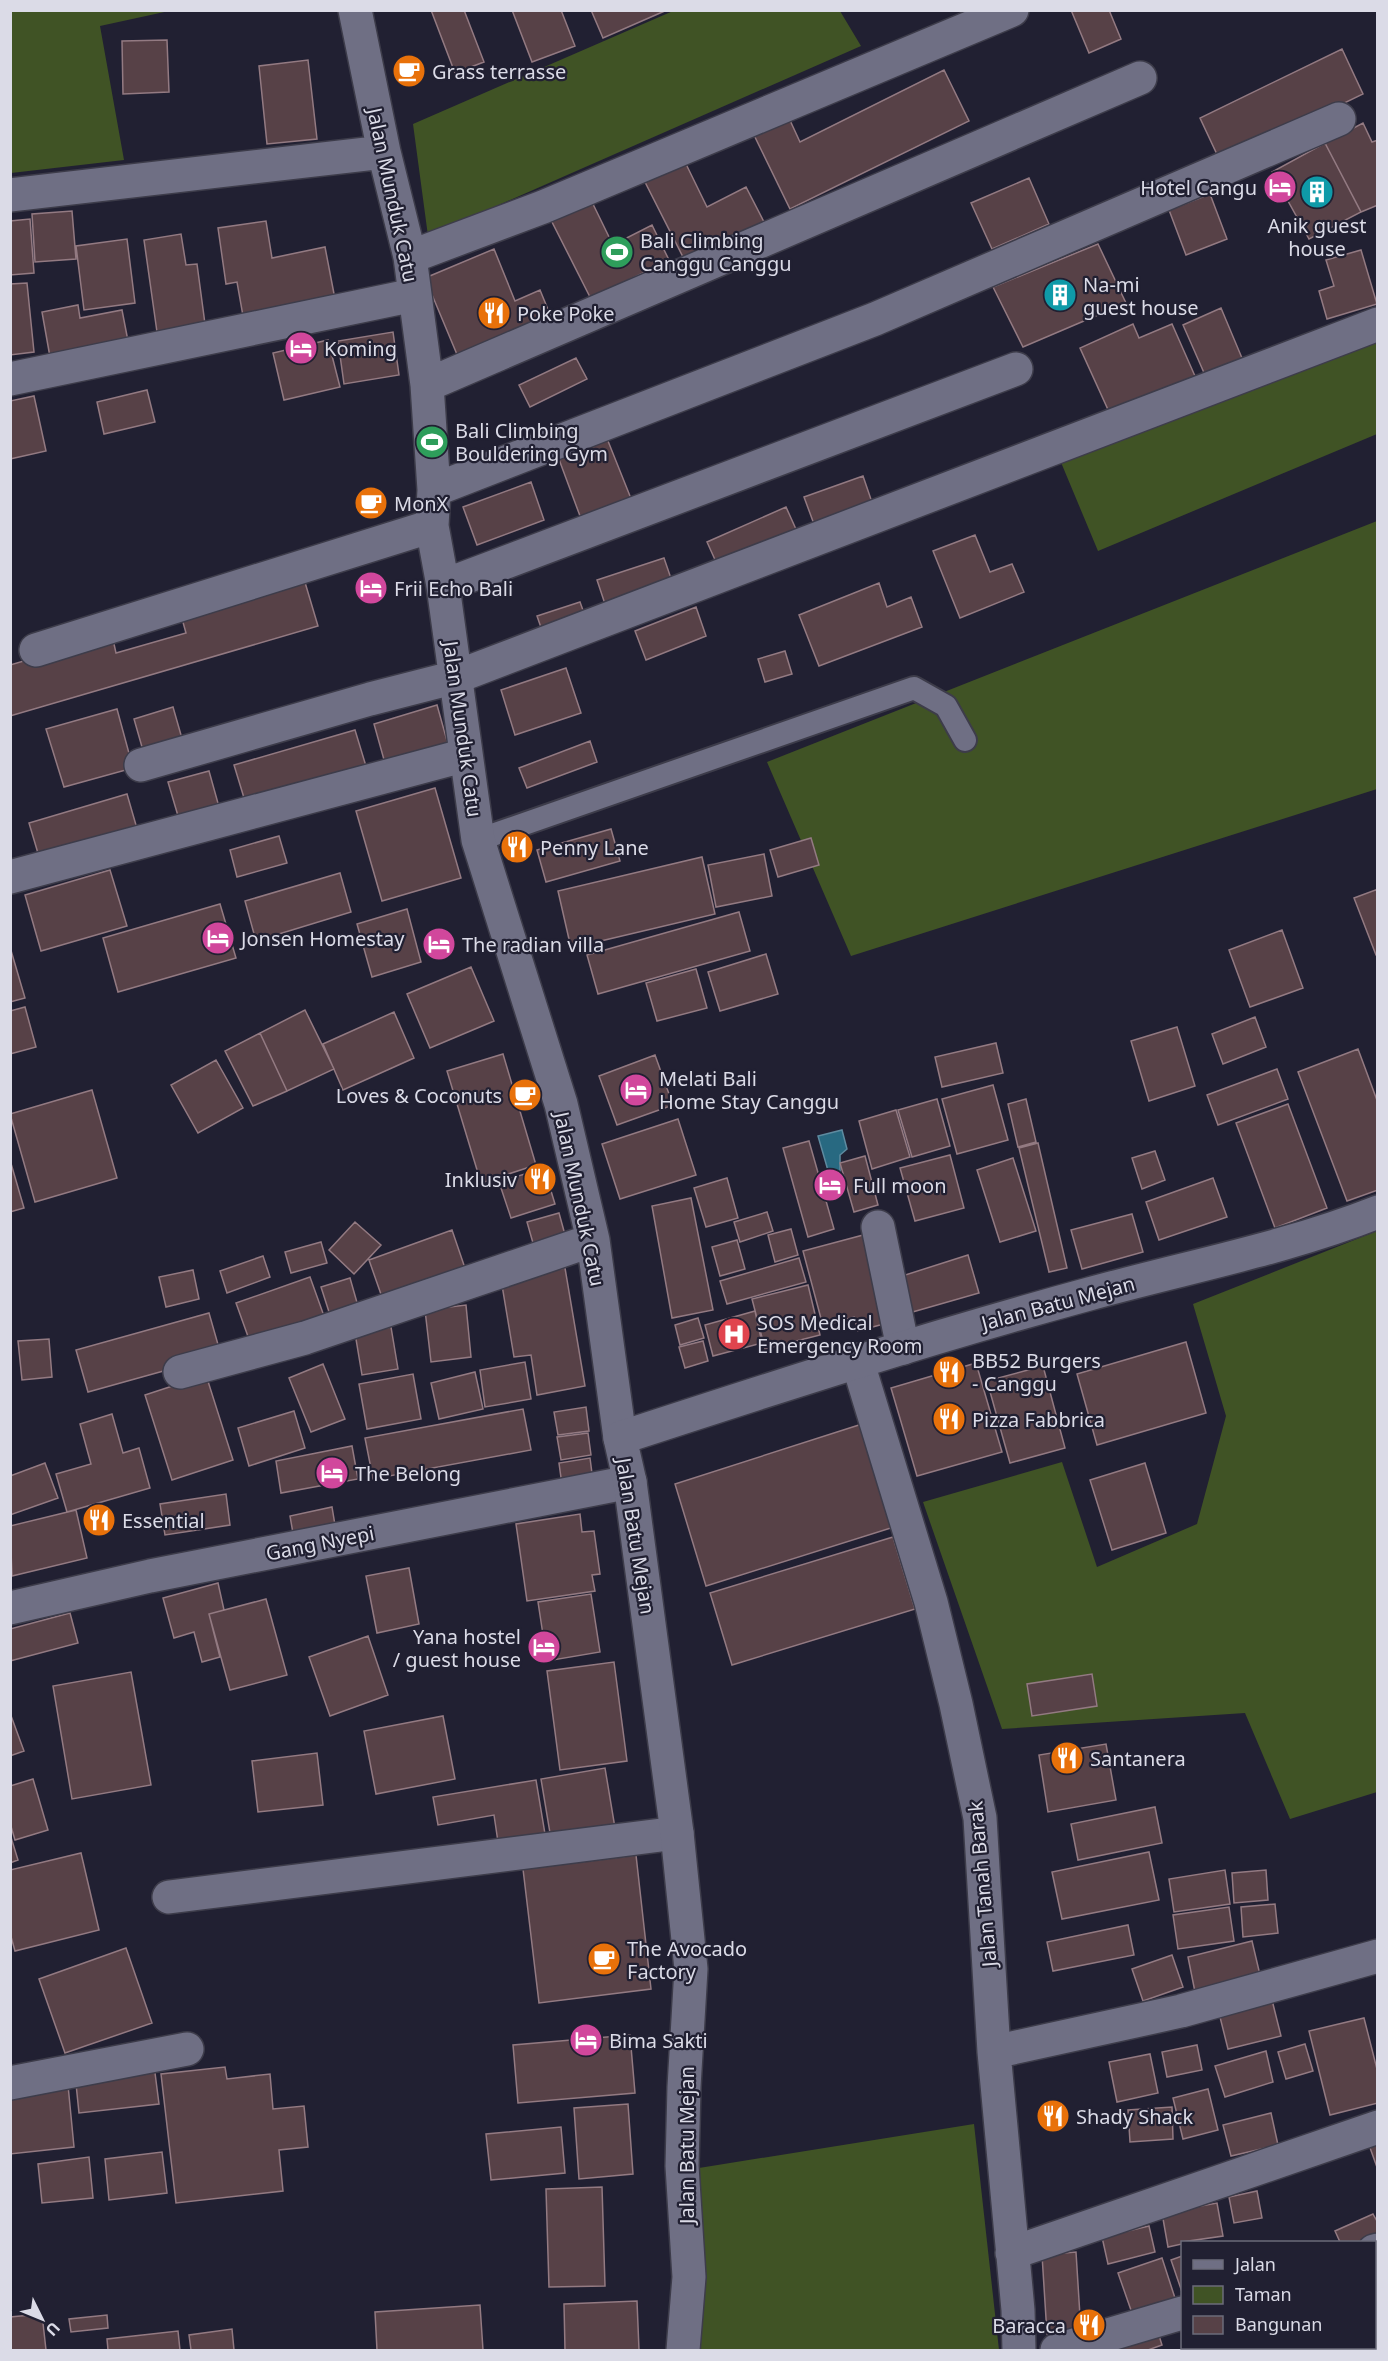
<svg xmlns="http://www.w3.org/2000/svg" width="1388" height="2361" font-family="'Noto Sans',sans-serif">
<rect width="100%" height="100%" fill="#212032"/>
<path fill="#405325" d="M10,11H169L100,26L124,160L11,173Z
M673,11H840L861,46L428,236L413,124Z
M1377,323V434L1098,551L1060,460Z
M1377,521V789L851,956L767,762Z
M1377,1231V1792L1290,1819L1245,1713L1002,1729L923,1502L1062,1462L1097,1567L1197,1524L1226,1416L1193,1304Z
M974,2124L999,2350H700L699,2168Z"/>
<path fill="#286981" stroke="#5e8ba0" stroke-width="1.5" d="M842,1130L847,1149L840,1155V1172L829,1174L818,1136Z"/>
<path fill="#574147" stroke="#937a82" stroke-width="1.5" d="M431,10H464L484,62L455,73Z
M512,10H561L575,46L532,62Z
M591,10H667L603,38Z
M1071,10H1109L1121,39L1089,53Z
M167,40L169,92L123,94L122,41Z
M1342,49L1363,94L1221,163L1200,118Z
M308,60L317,139L267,144L259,66Z
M944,70L969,121L790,209L753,133L788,116L800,142Z
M1363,123L1372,142L1378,140V205L1361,212L1325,143Z
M1325,143L1361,212L1309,239L1272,172Z
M685,162L707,207L746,187L764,222L685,261L645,182Z
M1029,178L1049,224L992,249L971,203Z
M1210,194L1227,239L1186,255L1169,210Z
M591,200L613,245L652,225L669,260L591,299L551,220Z
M72,211L76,259L35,262L32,214Z
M30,219L34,273L10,275V221Z
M266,221L272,258L325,247L335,299L243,316L237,282L226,284L218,228Z
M181,234L186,265L197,264L205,324L157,332L144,240Z
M127,239L135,303L84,310L76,246Z
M1098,244L1126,303L1023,347L993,287Z
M494,249L515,301L540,290L554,324L461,364L425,278Z
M1361,250L1377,304L1327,319L1319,291L1334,286L1326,260Z
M27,283L34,352L10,355V284Z
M78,305L80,318L122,310L128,341L50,357L42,312Z
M1221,308L1242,358L1205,375L1183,325Z
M1133,324L1139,338L1172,324L1195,376L1110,414L1080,348Z
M393,332L399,375L344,384L338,341Z
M328,340L340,387L284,400L273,353Z
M576,358L587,379L530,407L519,385Z
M147,390L155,422L104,434L97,402Z
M34,396L46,451L10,459V401Z
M606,436L634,506L583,524L557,454Z
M863,476L876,514L818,535L804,497Z
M531,482L544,520L477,545L463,507Z
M786,507L800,538L721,573L707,542Z
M975,535L990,572L1012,564L1024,592L960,618L933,551Z
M664,558L676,593L609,616L597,580Z
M304,579L318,626L10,716V665L112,635L116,653L186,633L181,615Z
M879,583L887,607L911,597L922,627L819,666L799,615Z
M580,602L588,624L545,639L537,616Z
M696,607L706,636L646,660L635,631Z
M785,651L792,674L765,682L758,659Z
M566,668L581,713L515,735L501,690Z
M437,705L451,755L388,774L374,724Z
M173,707L185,749L146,761L134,719Z
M117,709L133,768L64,787L46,729Z
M355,730L369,776L248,811L234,765Z
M590,741L597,762L527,788L519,768Z
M209,771L221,814L181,826L168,782Z
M435,788L461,878L382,901L356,811Z
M127,794L138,832L40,860L29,823Z
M611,829L620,861L546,882L537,850Z
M279,836L287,863L237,877L230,850Z
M811,838L819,865L778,877L770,850Z
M764,854L772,896L716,907L708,865Z
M702,857L715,914L571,948L558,891Z
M110,870L127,926L41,951L25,895Z
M340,873L351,912L256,941L245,901Z
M1378,889V955H1376L1354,898Z
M220,904L236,958L118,992L103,938Z
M407,909L421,962L372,977L357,924Z
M739,912L750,951L598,994L587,955Z
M1282,930L1303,988L1250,1007L1229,950Z
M10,947L25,998L10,1002Z
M766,954L778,994L720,1011L708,972Z
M471,967L494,1021L430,1048L407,994Z
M696,969L707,1008L657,1021L646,983Z
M25,1007L36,1047L10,1054V1011Z
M305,1010L334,1069L287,1091L260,1033Z
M394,1012L414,1058L343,1090L323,1044Z
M1255,1017L1266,1047L1223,1064L1212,1034Z
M1177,1027L1195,1086L1149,1101L1131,1041Z
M260,1033L287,1091L253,1106L225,1051Z
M996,1043L1003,1073L942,1087L935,1057Z
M1358,1049L1378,1103V1190L1347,1201L1298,1072Z
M503,1054L536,1165L481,1183L447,1071Z
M655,1055L673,1105L617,1125L599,1076Z
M216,1060L243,1108L198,1133L171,1085Z
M1277,1069L1288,1099L1218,1125L1207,1095Z
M993,1085L1008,1140L957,1154L942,1099Z
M92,1090L117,1178L35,1202L10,1114Z
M937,1099L950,1146L912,1157L898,1110Z
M1026,1099L1036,1142L1018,1147L1008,1104Z
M1288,1104L1327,1208L1275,1228L1236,1123Z
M896,1110L910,1157L872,1169L859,1121Z
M678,1119L696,1175L620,1199L602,1144Z
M809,1141L834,1229L808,1237L783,1148Z
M1038,1143L1067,1268L1049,1272L1019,1148Z
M1155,1151L1165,1180L1142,1189L1132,1158Z
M950,1155L964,1208L915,1221L900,1168Z
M865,1156L878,1205L854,1212L840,1163Z
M1013,1158L1036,1231L1000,1242L977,1170Z
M10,1160L24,1208L10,1212Z
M544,1168L555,1204L511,1218L499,1182Z
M727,1178L738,1218L706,1227L694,1188Z
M1213,1178L1227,1217L1159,1240L1146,1202Z
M691,1198L713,1310L672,1318L652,1206Z
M767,1212L773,1231L740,1242L734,1222Z
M559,1213L567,1242L535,1250L527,1222Z
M1132,1214L1143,1252L1082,1269L1071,1230Z
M355,1222L381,1245L354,1274L329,1250Z
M791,1229L798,1255L775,1262L768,1235Z
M452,1230L466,1271L383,1300L369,1260Z
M867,1234L891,1322L858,1331L854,1317L823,1326L803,1251Z
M737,1240L745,1269L720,1276L712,1247Z
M321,1242L327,1263L291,1273L285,1252Z
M968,1255L979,1293L909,1313L899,1277Z
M263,1256L270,1277L227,1293L220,1271Z
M799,1258L806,1282L727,1304L720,1281Z
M565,1268L585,1386L537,1395L531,1355L514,1357L501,1279Z
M193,1270L199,1299L166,1307L159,1277Z
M310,1277L324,1316L250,1342L236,1303Z
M350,1278L358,1306L330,1315L321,1287Z
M808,1285L820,1335L765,1349L752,1299Z
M466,1305L471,1357L431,1362L425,1310Z
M755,1311L762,1343L713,1356L705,1325Z
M209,1313L221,1355L88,1392L76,1350Z
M698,1318L704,1338L680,1345L675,1325Z
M391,1327L398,1369L362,1375L355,1333Z
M49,1339L52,1377L22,1380L18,1341Z
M703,1341L708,1361L685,1368L679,1347Z
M1186,1342L1206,1413L1097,1445L1077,1374Z
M525,1362L531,1399L485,1407L480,1370Z
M976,1363L1002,1452L917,1476L891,1388Z
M323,1364L345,1419L311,1432L289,1378Z
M1043,1366L1065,1448L1010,1463L987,1381Z
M475,1372L483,1409L439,1419L431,1383Z
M413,1374L421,1419L367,1429L359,1384Z
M206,1375L233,1460L172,1480L145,1395Z
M586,1407L589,1431L558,1435L554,1412Z
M523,1409L531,1450L373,1479L365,1438Z
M294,1411L305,1448L249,1466L238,1428Z
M112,1414L123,1453L139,1448L150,1488L67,1512L56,1474L91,1464L80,1424Z
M862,1424L894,1527L706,1586L675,1484Z
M588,1433L591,1455L561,1460L557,1437Z
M352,1446L358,1479L281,1493L276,1461Z
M590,1458L593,1481L562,1485L559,1463Z
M45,1463L58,1498L10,1515V1476Z
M1145,1463L1166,1533L1112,1550L1090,1480Z
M226,1494L230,1525L165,1535L160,1504Z
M332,1507L336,1531L294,1539L290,1516Z
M76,1510L87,1558L12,1576L10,1526Z
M580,1514L582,1532L594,1531L600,1574L592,1575L595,1591L527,1601L516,1524Z
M893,1537L915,1609L732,1665L710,1593Z
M409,1568L419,1624L377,1633L366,1576Z
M218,1583L224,1610L209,1614L220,1657L202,1662L194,1632L174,1638L163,1598Z
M591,1594L600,1652L547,1661L538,1602Z
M266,1599L287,1675L230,1690L209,1614Z
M70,1613L78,1643L10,1661V1629Z
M368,1636L388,1695L330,1716L309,1657Z
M614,1662L627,1761L560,1770L547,1671Z
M131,1672L151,1785L72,1799L53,1686Z
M1092,1674L1097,1706L1032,1716L1027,1684Z
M10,1713L24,1751L10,1756Z
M443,1716L455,1779L376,1794L364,1731Z
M1106,1744L1116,1800L1048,1812L1039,1755Z
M317,1753L323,1805L258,1812L252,1761Z
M605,1768L615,1828L551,1839L541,1779Z
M33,1779L48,1830L15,1840L10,1823V1786Z
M536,1780L545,1834L498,1842L494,1815L438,1825L433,1797Z
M1155,1807L1162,1843L1078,1860L1071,1824Z
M10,1834L18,1860L10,1863Z
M1149,1852L1159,1900L1062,1919L1052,1872Z
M81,1853L99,1930L15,1951L10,1933V1870Z
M636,1855L651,1989L539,2003L523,1869Z
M1225,1870L1230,1904L1174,1912L1169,1879Z
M1266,1870L1268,1900L1234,1903L1232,1873Z
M1275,1904L1278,1933L1243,1937L1241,1907Z
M1229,1907L1234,1941L1178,1949L1173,1915Z
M1128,1925L1134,1955L1053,1971L1047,1942Z
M1252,1941L1260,1975L1195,1992L1188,1957Z
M126,1948L152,2023L65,2053L39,1979Z
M1172,1955L1183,1987L1143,2001L1132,1969Z
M1272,2000L1281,2036L1228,2049L1219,2013Z
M1364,2018L1378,2073V2103L1330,2115L1309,2031Z
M630,2035L635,2093L518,2103L513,2045Z
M1305,2044L1313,2071L1286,2079L1278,2052Z
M1197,2045L1202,2070L1167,2077L1162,2052Z
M1266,2051L1273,2082L1225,2097L1215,2066Z
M1150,2054L1158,2093L1117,2102L1109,2062Z
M154,2065L159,2104L79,2113L75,2074Z
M225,2067L227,2079L270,2074L273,2109L304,2106L308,2147L279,2150L283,2191L176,2203L161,2074Z
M68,2085L74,2147L10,2154V2091Z
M1208,2089L1218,2130L1183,2139L1173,2098Z
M628,2104L633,2174L579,2179L574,2108Z
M1172,2107L1173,2139L1130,2142L1128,2110Z
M1271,2113L1278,2145L1231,2156L1223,2125Z
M561,2127L565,2173L491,2180L486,2134Z
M1378,2142V2170L1369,2145Z
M162,2152L167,2193L109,2200L105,2159Z
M89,2157L93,2198L42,2203L38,2164Z
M602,2187L605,2286L549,2287L546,2189Z
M1257,2191L1262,2218L1234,2223L1229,2197Z
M1217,2203L1223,2236L1182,2242V2244L1168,2247L1162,2213Z
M1373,2214L1378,2223V2243L1340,2242L1335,2231Z
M1149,2226L1155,2252L1108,2264L1102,2237Z
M1076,2252L1081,2332L1047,2334L1042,2255Z
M1182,2256V2292L1171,2260Z
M1162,2258L1175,2298L1132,2313L1118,2273Z
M637,2301L639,2350H565L564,2304Z
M480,2305L483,2350H377L375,2312Z
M1378,2306V2344L1374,2345V2307Z
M42,2314L46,2350H10V2317Z
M107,2315L108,2328L71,2332L69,2319Z
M232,2329L234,2350H191L189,2335Z
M1157,2329L1162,2345L1148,2350H1113Z
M178,2331L180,2350H108L107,2339Z
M1235,2348H1313L1314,2350H1236Z"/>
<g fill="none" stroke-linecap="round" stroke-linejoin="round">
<g stroke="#3d3c4a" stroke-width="26">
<path id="service" d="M478,840L914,688L946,706L965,740"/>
</g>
<g stroke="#3d3c4a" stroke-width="36">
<path id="minor" d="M355,10L384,152L410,257L427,385L434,490L432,526L443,586L478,840L561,1104L593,1240L620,1438
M10,195L384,152
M410,257L543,207L1012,10
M10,379L414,295
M427,385L1140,78
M434,490L875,319L1339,119
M443,586L1016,369
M36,650L432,526
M141,765L370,699L456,677L1378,324
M10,877L466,755
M878,1227L903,1348
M857,1360L931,1602L956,1704L980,1818L994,2052L1018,2310L1019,2350
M180,1372L305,1338L593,1240
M10,1608L150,1576L630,1482
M169,1897L677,1833
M994,2052L1181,2011L1378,1956
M10,2083L187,2049
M1374,2251L1378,2250
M1012,2253L1378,2127
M1057,2350L1182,2313"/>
</g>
<g stroke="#3d3c4a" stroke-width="36">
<path id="tertiary" d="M683,2350L689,2277L682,2166L684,2087L691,1969L677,1833L630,1482L620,1438C776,1387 931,1337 1089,1294C1186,1267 1284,1249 1378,1212"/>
</g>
<use href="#service" stroke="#6f6f84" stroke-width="22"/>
<use href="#minor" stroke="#6f6f84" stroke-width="33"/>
<use href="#tertiary" stroke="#6f6f84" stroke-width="33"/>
</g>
<defs>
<g id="cafe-disc" transform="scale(1.725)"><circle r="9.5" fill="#e8710a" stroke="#212032"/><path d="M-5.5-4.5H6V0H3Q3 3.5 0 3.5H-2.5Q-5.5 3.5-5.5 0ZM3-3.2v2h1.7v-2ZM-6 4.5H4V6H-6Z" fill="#fff"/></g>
<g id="hotel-disc" transform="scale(1.725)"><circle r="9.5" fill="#d1479c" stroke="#212032"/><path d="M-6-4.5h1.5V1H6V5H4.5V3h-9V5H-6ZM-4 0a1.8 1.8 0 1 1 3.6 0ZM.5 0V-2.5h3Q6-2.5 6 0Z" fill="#fff"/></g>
<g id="building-disc" transform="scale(1.725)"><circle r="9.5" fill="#0f9aa8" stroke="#212032"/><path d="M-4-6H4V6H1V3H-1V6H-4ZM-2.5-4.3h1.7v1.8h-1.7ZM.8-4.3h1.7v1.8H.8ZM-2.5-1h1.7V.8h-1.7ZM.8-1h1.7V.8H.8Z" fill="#fff"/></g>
<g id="stadium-disc" transform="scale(1.725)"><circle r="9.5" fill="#2e9e5b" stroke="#212032"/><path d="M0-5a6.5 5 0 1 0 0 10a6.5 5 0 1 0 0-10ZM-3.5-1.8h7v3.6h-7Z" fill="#fff"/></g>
<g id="restaurant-disc" transform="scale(1.725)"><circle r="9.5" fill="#e8710a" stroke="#212032"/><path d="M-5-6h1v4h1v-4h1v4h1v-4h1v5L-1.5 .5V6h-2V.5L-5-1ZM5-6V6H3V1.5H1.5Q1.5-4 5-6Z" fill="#fff"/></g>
<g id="hospital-disc" transform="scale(1.725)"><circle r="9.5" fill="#e0444e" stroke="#212032"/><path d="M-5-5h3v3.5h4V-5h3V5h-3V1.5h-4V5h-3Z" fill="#fff"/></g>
</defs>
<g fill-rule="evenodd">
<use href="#cafe-disc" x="409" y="71"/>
<use href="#hotel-disc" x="1280" y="187"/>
<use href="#building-disc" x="1317" y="192"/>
<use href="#stadium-disc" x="617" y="252"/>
<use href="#building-disc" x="1060" y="295"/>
<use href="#restaurant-disc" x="494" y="313"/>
<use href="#hotel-disc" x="301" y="348"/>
<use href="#stadium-disc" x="432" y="442"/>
<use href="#cafe-disc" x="371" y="503"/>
<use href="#hotel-disc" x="371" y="588"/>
<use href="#restaurant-disc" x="517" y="847"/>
<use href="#hotel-disc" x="218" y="938"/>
<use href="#hotel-disc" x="439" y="944"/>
<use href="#hotel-disc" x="636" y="1090"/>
<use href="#cafe-disc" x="525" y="1095"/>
<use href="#restaurant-disc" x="540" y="1179"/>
<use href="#hotel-disc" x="830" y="1185"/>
<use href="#hospital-disc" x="734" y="1334"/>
<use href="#restaurant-disc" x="949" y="1372"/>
<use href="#restaurant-disc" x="949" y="1419"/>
<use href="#hotel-disc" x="332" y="1473"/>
<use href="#restaurant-disc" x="99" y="1520"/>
<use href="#hotel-disc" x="544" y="1647"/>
<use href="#restaurant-disc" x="1067" y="1758"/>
<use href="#cafe-disc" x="604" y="1959"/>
<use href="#hotel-disc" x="586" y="2040"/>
<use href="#restaurant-disc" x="1053" y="2116"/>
<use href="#restaurant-disc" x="1089" y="2325"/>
</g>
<g text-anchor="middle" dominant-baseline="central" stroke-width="4.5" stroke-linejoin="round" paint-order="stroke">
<g font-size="20" fill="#dbdbe7" stroke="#212032" text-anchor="start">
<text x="432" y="71">Grass terrasse</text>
<text x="1257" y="187" text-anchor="end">Hotel Cangu</text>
<text x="1317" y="225" text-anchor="middle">Anik guest<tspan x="1317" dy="23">house</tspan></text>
<text x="640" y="240">Bali Climbing<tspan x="640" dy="23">Canggu Canggu</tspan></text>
<text x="1083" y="284">Na-mi<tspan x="1083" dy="23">guest house</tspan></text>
<text x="517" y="313">Poke Poke</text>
<text x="324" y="348">Koming</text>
<text x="455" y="430">Bali Climbing<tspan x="455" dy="23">Bouldering Gym</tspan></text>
<text x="394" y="503">MonX</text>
<text x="394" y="588">Frii Echo Bali</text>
<text x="540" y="847">Penny Lane</text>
<text x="241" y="938">Jonsen Homestay</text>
<text x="462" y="944">The radian villa</text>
<text x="659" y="1078">Melati Bali<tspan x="659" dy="23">Home Stay Canggu</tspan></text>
<text x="502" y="1095" text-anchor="end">Loves &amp; Coconuts</text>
<text x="517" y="1179" text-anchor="end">Inklusiv</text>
<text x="853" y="1185">Full moon</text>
<text x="757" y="1322">SOS Medical<tspan x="757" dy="23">Emergency Room</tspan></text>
<text x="972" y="1360">BB52 Burgers<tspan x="972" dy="23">- Canggu</tspan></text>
<text x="972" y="1419">Pizza Fabbrica</text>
<text x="355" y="1473">The Belong</text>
<text x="122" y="1520">Essential</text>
<text x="521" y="1636" text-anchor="end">Yana hostel<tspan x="521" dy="23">/ guest house</tspan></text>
<text x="1090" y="1758">Santanera</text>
<text x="627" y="1948">The Avocado<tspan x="627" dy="23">Factory</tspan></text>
<text x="609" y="2040">Bima Sakti</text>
<text x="1076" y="2116">Shady Shack</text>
<text x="1066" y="2325" text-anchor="end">Baracca</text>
</g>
<g font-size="20" fill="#dbdbe7" stroke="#212032">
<text transform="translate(393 195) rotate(78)">Jalan Munduk Catu</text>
<text transform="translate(463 729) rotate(82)">Jalan Munduk Catu</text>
<text transform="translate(580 1199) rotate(78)">Jalan Munduk Catu</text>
<text transform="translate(1058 1303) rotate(-15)">Jalan Batu Mejan</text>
<text transform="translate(636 1536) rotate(81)">Jalan Batu Mejan</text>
<text transform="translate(320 1543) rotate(-11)">Gang Nyepi</text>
<text transform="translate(982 1884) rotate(-95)">Jalan Tanah Barak</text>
<text transform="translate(686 2145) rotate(-90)">Jalan Batu Mejan</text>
</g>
</g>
<rect width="1388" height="2361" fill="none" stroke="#dbdbe7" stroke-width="24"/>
<rect x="1181" y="2241" width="195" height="108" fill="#212032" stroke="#6b6b7a" stroke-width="1.5"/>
<rect x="1193" y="2260" width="30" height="9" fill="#6f6f84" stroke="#6b6b7a" stroke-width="1.5"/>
<text x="1235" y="2271" font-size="18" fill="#dbdbe7">Jalan</text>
<rect x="1193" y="2286" width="30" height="18" fill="#405325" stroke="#6b6b7a" stroke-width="1.5"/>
<text x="1235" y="2301" font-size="18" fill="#dbdbe7">Taman</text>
<rect x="1193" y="2316" width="30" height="18" fill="#574147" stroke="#6b6b7a" stroke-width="1.5"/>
<text x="1235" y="2331" font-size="18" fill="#dbdbe7">Bangunan</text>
<g transform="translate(42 2319) rotate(133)" stroke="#212032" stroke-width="4.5" paint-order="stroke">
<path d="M0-4.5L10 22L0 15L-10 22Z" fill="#dbdbe7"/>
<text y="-9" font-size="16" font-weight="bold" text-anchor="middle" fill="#dbdbe7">U</text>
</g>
</svg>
